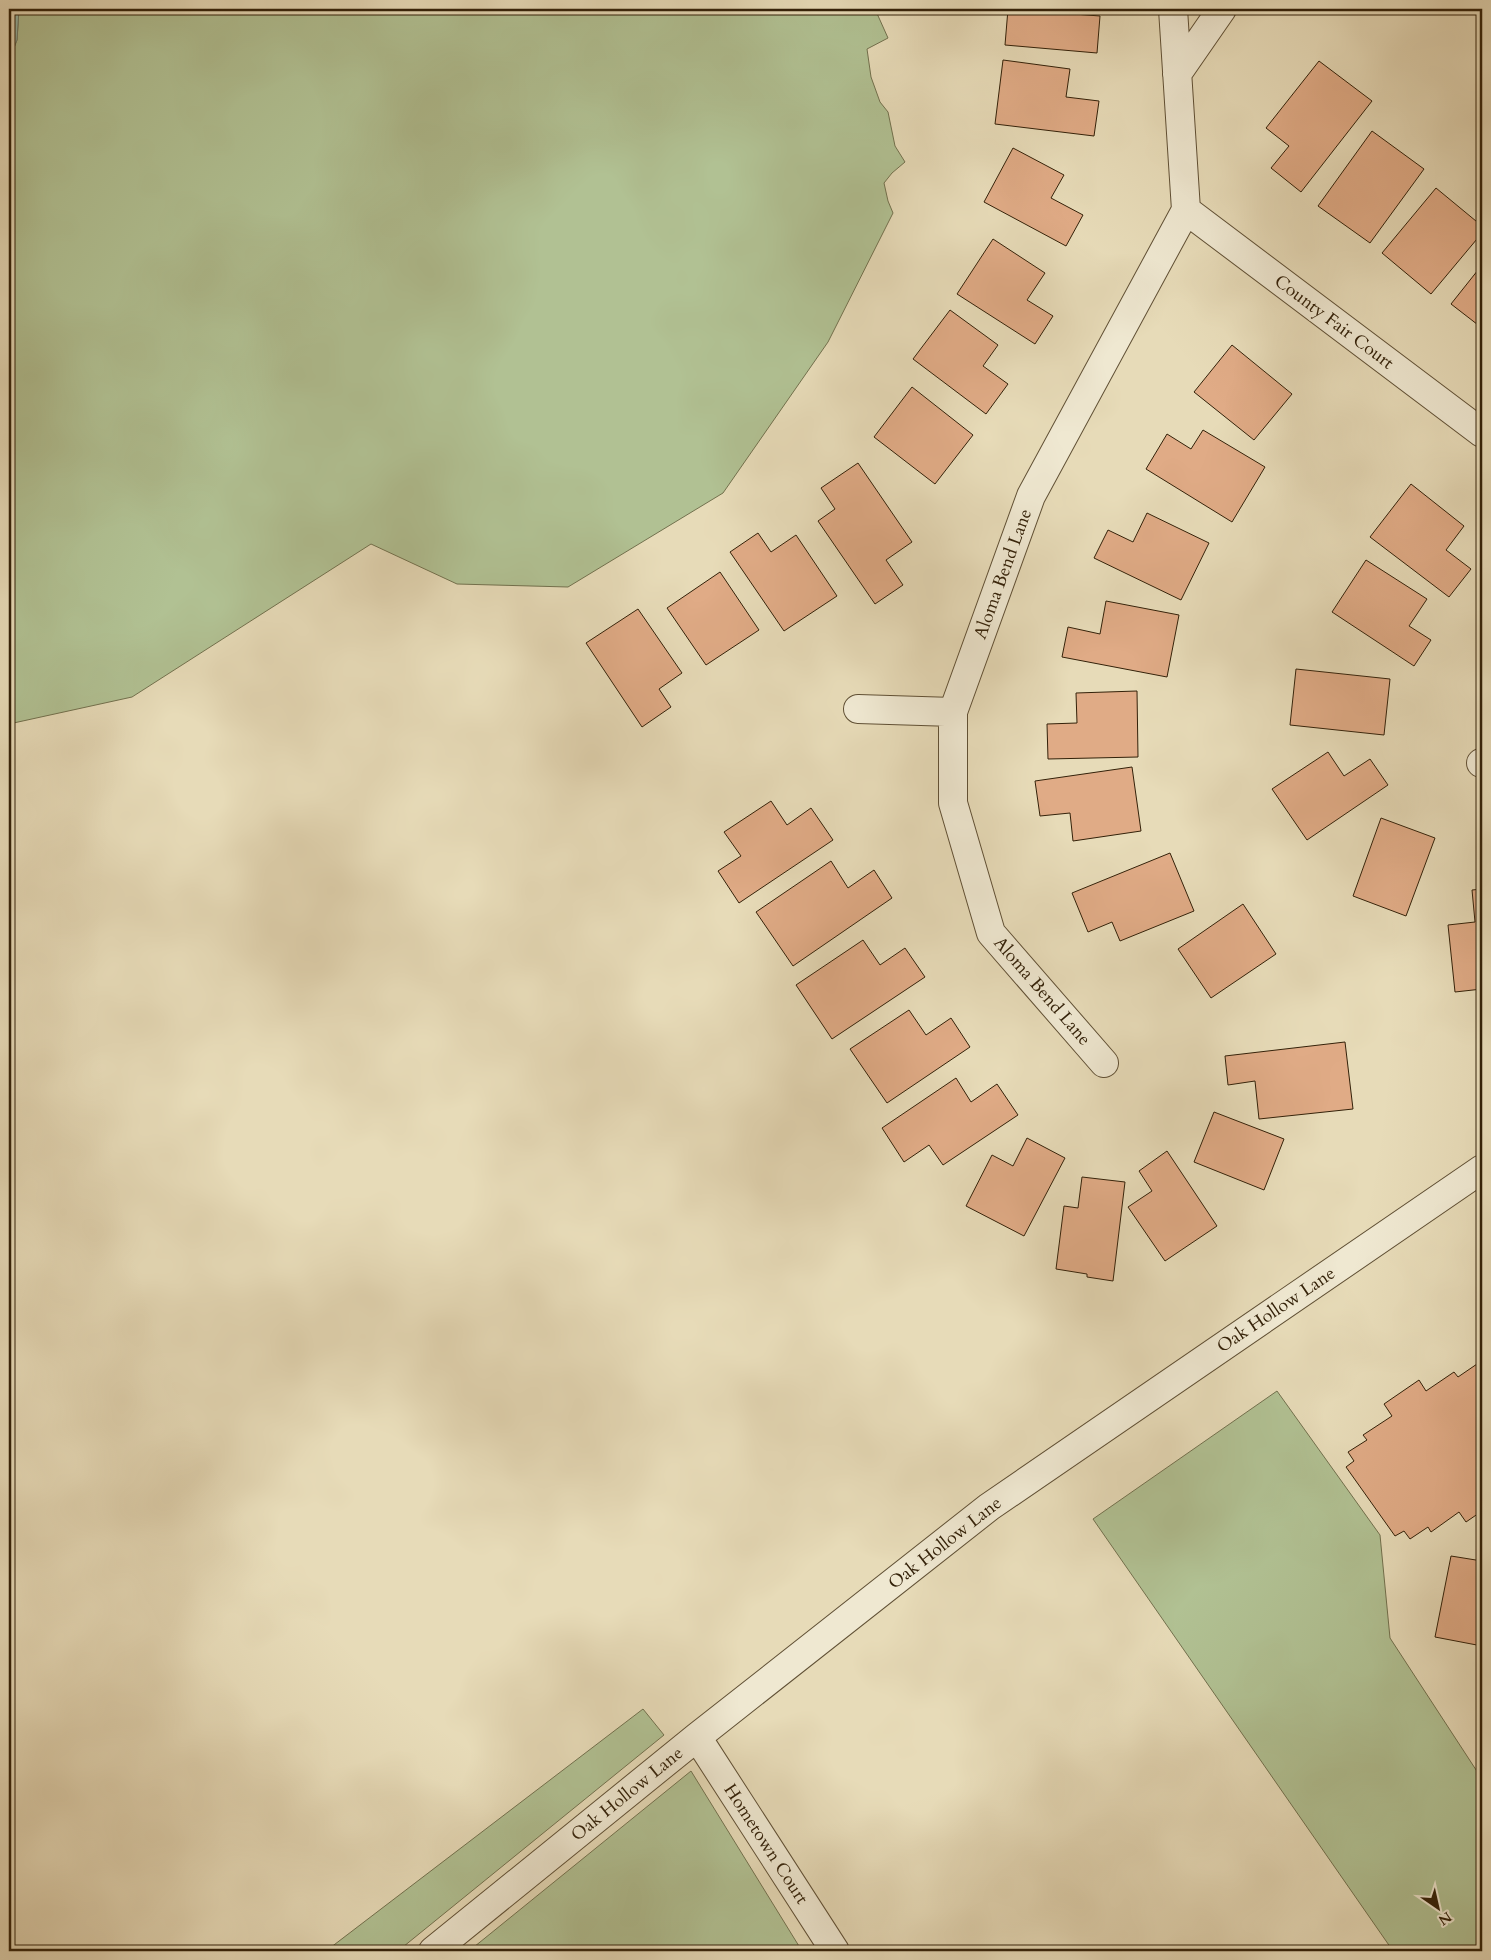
<svg xmlns="http://www.w3.org/2000/svg" width="1491" height="1960" font-family="Cardo,serif">
<rect width="100%" height="100%" fill="#e7dbb8"/>
<filter id="stains"><feTurbulence type="fractalNoise" baseFrequency=".004" numOctaves="4"/><feColorMatrix values="0 0 0 0 .2 0 0 0 0 .09 0 0 0 0 .02 0 0 0 .5 -.17"/></filter>
<radialGradient id="worn" r=".72"><stop offset=".6" stop-color="#630" stop-opacity="0"/><stop offset="1" stop-color="#630" stop-opacity=".3"/></radialGradient>
<path fill="#b1c193" stroke="#72714e" d="M19,9H875L888,38L867,49L871,77L880,102L888,112L895,146L905,162L892,173L884,183L888,201L893,213L828,342L723,493L568,587L457,584L371,544L132,697L9,724V60L17,40Z
M1277,1391L1380,1535L1390,1638L1482,1779V1951H1393L1093,1519Z
M643,1709L664,1735L398,1951H326Z
M691,1771L802,1951H469Z"/>
<path fill="#97bbab" stroke="#6f7d6a" d="M9,9H19L17,40L9,60Z"/>
<path fill="#e0ab86" stroke="#332109" d="M1008,9H1074V14L1100,16L1097,53L1005,45Z
M1003,60L1070,69L1066,97L1099,101L1094,136L995,124Z
M1319,61L1372,101L1301,192L1271,168L1289,146L1266,128Z
M1372,131L1424,169L1370,243L1318,206Z
M1013,148L1064,175L1051,198L1083,215L1066,246L984,202Z
M1436,188L1482,226V233L1431,294L1382,253Z
M993,239L1045,273L1027,300L1053,316L1035,344L957,294Z
M1482,265V328L1451,304Z
M950,310L998,345L983,366L1008,384L986,414L913,359Z
M1232,345L1292,394L1254,440L1194,392Z
M912,387L973,435L935,484L874,437Z
M1203,430L1265,467L1232,522L1146,469L1167,434L1191,449Z
M858,463L912,542L886,560L903,585L875,604L818,521L835,509L821,488Z
M1411,484L1464,526L1446,550L1471,569L1449,597L1370,537Z
M1147,513L1209,543L1181,600L1094,558L1108,530L1133,542Z
M758,533L771,552L796,535L837,596L784,631L730,552Z
M1366,560L1427,599L1409,626L1431,640L1414,666L1332,612Z
M720,572L759,630L706,665L667,608Z
M1106,601L1179,615L1167,677L1062,657L1068,627L1100,634Z
M638,609L682,673L659,689L671,707L642,727L586,643Z
M1296,669L1390,679L1384,735L1290,725Z
M1137,691L1138,757L1048,759L1047,724L1077,723L1076,693Z
M1328,752L1344,776L1370,759L1388,785L1307,840L1272,789Z
M1132,767L1141,831L1073,841L1070,813L1040,816L1035,781Z
M771,801L787,825L811,808L833,840L739,903L718,871L741,856L724,832Z
M1381,818L1435,838L1406,916L1353,896Z
M1170,853L1194,911L1120,941L1112,922L1088,932L1072,893Z
M831,861L848,888L874,870L892,898L793,966L756,912Z
M1482,889V989L1455,992L1448,925L1475,922L1472,890Z
M1243,904L1276,954L1211,998L1178,949Z
M863,940L880,965L905,948L925,977L832,1039L796,985Z
M909,1010L926,1035L951,1018L970,1047L887,1103L850,1049Z
M1345,1042L1353,1109L1259,1119L1255,1081L1228,1085L1225,1056Z
M956,1078L971,1102L997,1084L1018,1115L943,1165L929,1145L904,1162L882,1128Z
M1214,1112L1284,1139L1264,1190L1194,1162Z
M1027,1138L1065,1158L1024,1236L966,1206L992,1155L1013,1166Z
M1167,1151L1217,1226L1165,1261L1128,1207L1152,1191L1139,1171Z
M1082,1177L1125,1182L1113,1281L1087,1277V1274L1056,1269L1064,1206L1078,1208Z
M1477,1364L1482,1373V1511L1466,1522L1459,1512L1431,1532L1428,1527L1410,1539L1404,1531L1395,1536L1346,1467L1354,1461L1348,1452L1367,1440L1363,1435L1392,1416L1384,1404L1419,1380L1426,1391L1454,1372L1458,1377Z
M1451,1556L1482,1561V1646L1435,1637Z"/>
<g fill="none" stroke-linecap="round" stroke-linejoin="round">
<g stroke="#605035" stroke-width="30">
<path id="minor" d="M1177,74L1222,9
M1186,210L1482,433
M858,709L953,712
M1481,763H1482
M1104,1063L991,933L953,803V712L1031,496L1186,210L1173,9
M697,1737L835,1951
M433,1951L697,1737L989,1507L1482,1169"/>
</g>
<use href="#minor" stroke="#efe8d1" stroke-width="28"/>
</g>
<g text-anchor="middle" dominant-baseline="central" stroke-width="5" stroke-linejoin="round" paint-order="stroke">
<g font-size="18" fill="#332109" stroke="#efe8d1">
<text transform="translate(1334 322) rotate(37)">County Fair Court</text>
<text transform="translate(1003 574) rotate(-70)">Aloma Bend Lane</text>
<text transform="translate(1042 991) rotate(49)">Aloma Bend Lane</text>
<text transform="translate(1276 1310) rotate(-34)">Oak Hollow Lane</text>
<text transform="translate(945 1543) rotate(-38)">Oak Hollow Lane</text>
<text transform="translate(627 1794) rotate(-39)">Oak Hollow Lane</text>
<text transform="translate(766 1844) rotate(57)">Hometown Court</text>
</g>
</g>
<rect width="1491" height="1960" fill="none" stroke="#e7dbb8" stroke-width="30"/>
<rect x="10" y="10" width="1471" height="1940" fill="none" stroke="#332109" stroke-width="2.5"/>
<rect x="15" y="15" width="1461" height="1930" fill="none" stroke="#332109"/>
<g transform="translate(1438 1908) rotate(146)" stroke="#efe8d1" stroke-width="4" paint-order="stroke">
<path d="M0-4L9 19L0 12L-9 19Z" fill="#332109"/>
<text y="-8" font-size="14" font-weight="bold" text-anchor="middle" fill="#332109">N</text>
</g>
<rect width="100%" height="100%" filter="url(#stains)"/>
<rect width="100%" height="100%" fill="url(#worn)"/>
</svg>
